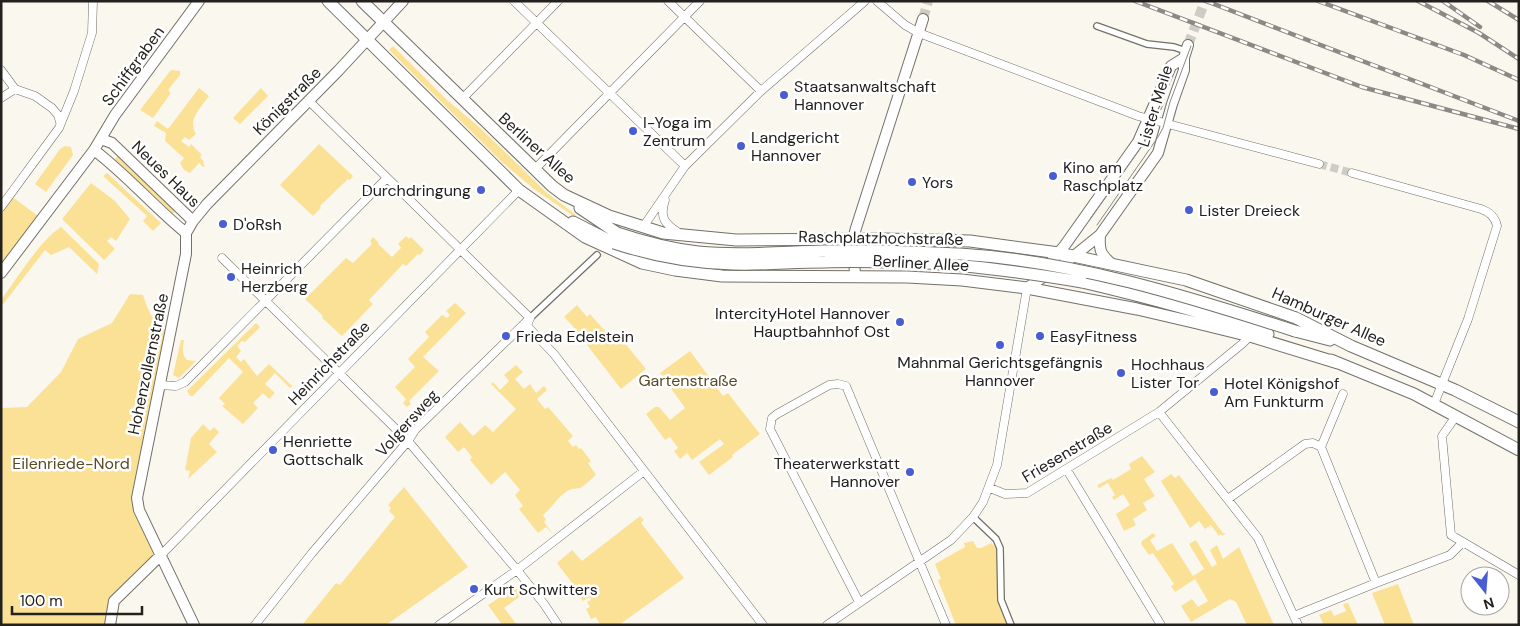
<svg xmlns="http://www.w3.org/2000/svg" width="1520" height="626" font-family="'DM Sans',sans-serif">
<rect width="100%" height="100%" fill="#faf7ef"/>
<path fill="#fbe195" d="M393,46L447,100L478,126L546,192L576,215L575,217L534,189L503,163L389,50Z
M171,70L180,71V75L168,90L171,93L153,118L140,110Z
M199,88L209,96C201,108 187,119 196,134L189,140L185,137L181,141L189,147L191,144L202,155L200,157L204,162L203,163L205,166L203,167L199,163L190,173L184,170L180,163L184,158L165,141L166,133L154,126L157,121L168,129Z
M261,88L268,96L240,124L233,118Z
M319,144L353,176L350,180L348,179L320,206L321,208L313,216L280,185Z
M65,146L71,147L73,155L46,192L35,184L60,149Z
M118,156L175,211L173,214L115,159Z
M107,173L161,223L153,231L143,221L147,216L103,176Z
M91,183L115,201L130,219L116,241L111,237L107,241L115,249L104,260L62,219Z
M10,195L42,219L1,273V207Z
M61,227L99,264L97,274L69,247L51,255L45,250L1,307V300C17,279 40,240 61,227Z
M406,236L409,239L411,237L424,250L420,255L418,254L406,266L403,264L369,300L373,304L342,336L322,318L323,316L305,299L346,258L353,263L372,244L370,241L373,237L379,243L378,244L392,257L401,248L398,244Z
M130,294L143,295C150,315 152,321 170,333L137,498L161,555L114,601L110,625H1V408L27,407L61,372L78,339L112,323Z
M455,303L466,313L423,357L439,371L409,401L411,404L407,407L403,403L406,399L395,387L415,367L408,359L429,337L425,332L442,315L447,318L450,315L446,311Z
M577,305L587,317L590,314L613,340L619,336L646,369L621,389L587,345L593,341L589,336L585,339L564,317Z
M256,323L260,327L245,342L242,341L237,346L241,351L236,357L241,362L244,359L257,376L269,364L292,386L290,388L275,373L265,384L275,393L269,399L263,393L253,403L258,408L243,424L222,406L225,404L219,398L243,372L229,358L193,396H190L187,391Z
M181,340H184C183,348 181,354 187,360L196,361L179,378L173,375Z
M690,351L723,396L728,393L760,434L732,455L733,457L709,475L699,462L724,444L720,439L692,460L687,453L680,459L674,451L678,448L670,437L665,440L646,414L655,407H659L670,420L685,408L660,373Z
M516,365L523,372L515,379L524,389L530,384L536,393L544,386L547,390L537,399L545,409L548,407L573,436L568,441L573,447L576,445L579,449L581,448L591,461L588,463L596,475C591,479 586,485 580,488C576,489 572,488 569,490C557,497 553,507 543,515L546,520L544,522L553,534L546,527L538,533L519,509L523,506L515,495L520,490L505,472L491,485L470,460L472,457L464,447L458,452L445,437L460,422L473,436L485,425L493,432L516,409L491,384L493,382L500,390L509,381L504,375Z
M203,424L210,431L214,427L219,432L209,444L217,452L188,479L190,471L185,470L191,438Z
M1142,456L1155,472L1144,479L1155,496L1143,503L1147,510L1133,519L1136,525L1124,531L1116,514L1130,505L1123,494L1114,500L1112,497L1115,495L1108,483L1099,488L1097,485L1111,478L1113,480L1131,469L1129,464Z
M1171,474L1175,478L1179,475L1223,533H1226L1222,536L1221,534L1219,536L1211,525L1205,529L1199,521L1190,528L1161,481Z
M404,487L468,567L386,625H302L336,583L340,585L395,517L389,511L391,508L388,505Z
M640,516L644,520L641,523L684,578L619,625H600L596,617L591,619L586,609L590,607L587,602L591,600L590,597L583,601L579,597L581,595L557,563L572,550L582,561Z
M1153,533L1156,536L1150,540L1157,551L1172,543L1193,576L1204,569L1189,544L1196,540L1212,567L1217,564L1210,550L1217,545L1223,559L1239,547L1274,625H1247L1236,602L1230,599L1191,622L1181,606L1192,599L1198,607L1208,601L1195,579L1175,592L1171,586L1174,584L1153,553L1149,555L1141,544L1142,541Z
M973,541L977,548H981L991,543L997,548V600L1007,625H956L938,580L941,579L935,564L965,547L964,543Z
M1398,584L1414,625H1385L1372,593Z
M516,587L522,595L504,608L517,625H499L501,623L488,605Z
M1348,603L1358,625H1324L1319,615L1331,610L1334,616L1346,611L1343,604Z"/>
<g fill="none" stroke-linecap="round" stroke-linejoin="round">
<path stroke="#cfccc5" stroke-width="8" stroke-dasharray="8 4" stroke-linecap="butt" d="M1319,164L1352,173"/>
<path stroke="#cfccc5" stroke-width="10" stroke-dasharray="10 5" stroke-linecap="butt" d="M923,19L928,1
M1188,45L1205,1"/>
<g stroke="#727068" stroke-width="8">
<path id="pedestrian" d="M1097,26L1147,44L1174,47L1186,51
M530,318L597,255
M973,517L996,539L1000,548L1001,600L1011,625"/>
</g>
<g stroke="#727068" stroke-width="9">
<path id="minor" d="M514,1L685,166
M668,1L761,91
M877,1L905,25L919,33L1138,116L1319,164
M1,70L15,89L35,96L52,108L58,115L60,122
M1,98L15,89
M462,99L558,1
M309,101L530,318
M534,170L700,1
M1352,173L1481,209C1489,212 1495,216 1497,226L1468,319L1434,404
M665,200C659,218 665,224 679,233
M1,207L59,128L74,91L92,33L93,1
M643,227L685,166L761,91L865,1
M222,258L408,441L517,570L544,604L558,625
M530,318L527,326L554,354L763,625
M159,385L176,386L185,382L387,178
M1343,394L1321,447L1376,583
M1159,412L1258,538L1298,625
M1456,416L1442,436L1451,535L1519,575
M1067,470L1161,625
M990,488L1005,494L1027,493L1159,412L1242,344L1250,336
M1228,499L1305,444L1313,443L1321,447
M161,555L519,190
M859,602L770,429L772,418L777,414L829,385L838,384L846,386L946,625
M1294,616L1376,583L1450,555L1463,542
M255,625L312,553L408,441L415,430L530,318
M439,625L517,570L644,471
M827,625L951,540L973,517L983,502L997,465L1027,288"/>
</g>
<g stroke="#727068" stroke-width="12">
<path id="tertiary" d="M101,139L112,143L193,221
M94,150C127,175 154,207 186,233
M1100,235C1099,250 1100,254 1112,264
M1045,269L1065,245L1138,142L1171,66L1184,58
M1,273L94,150L115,115L199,1
M855,276L853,239L856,228L923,19
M1027,288L1074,256L1100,235L1158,153L1172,104L1184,70V58L1188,45
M110,625L114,601L161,555
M194,625L139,510L137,498L186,254V233L193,221L207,204L338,71L403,1"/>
</g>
<g stroke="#727068" stroke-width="13">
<path id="secondary" d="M328,1L519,190L585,237L642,263L675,270L722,276L907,277L962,280L1027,288L1137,309L1197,323L1250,336L1338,363
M362,1L552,186L564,195L609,216L663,233L736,240L884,239L970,241L1059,253L1186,280L1296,318L1351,346L1455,390L1519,422
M580,208L617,233
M573,222L614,243
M1082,282C1146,297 1206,313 1268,334
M1295,331L1330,340
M1331,360L1414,394L1519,450"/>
</g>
<use href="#pedestrian" stroke="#fff" stroke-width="5.5"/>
<use href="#minor" stroke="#fff" stroke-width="8"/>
<use href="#tertiary" stroke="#fff" stroke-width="10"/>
<use href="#secondary" stroke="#fff" stroke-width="11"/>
<path stroke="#8b8984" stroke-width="1" d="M1090,219L1144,143L1164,103
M1097,225L1158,137L1163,128L1170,102L1191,46"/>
<g stroke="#8b8984" stroke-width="4.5">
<path id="rail" d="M1135,1L1362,87L1519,129
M1206,1L1519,121
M1318,1L1464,55L1519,80
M1418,1L1479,33L1519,59
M1443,1L1480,27
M1488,1L1519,20"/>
</g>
<use href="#rail" stroke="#fff" stroke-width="2.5" stroke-dasharray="8" stroke-linecap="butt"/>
<g stroke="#727068" stroke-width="13" stroke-linecap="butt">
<path id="secondary-bridge" d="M617,233C644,242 671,249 698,252C740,256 782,252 823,251C869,250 914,252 960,254C1075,261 1186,296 1295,331
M614,243C653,256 692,263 733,264C764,265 794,262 825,262C851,261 878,262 905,262C964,264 1023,272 1082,282"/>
</g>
<use href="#secondary-bridge" stroke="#fff" stroke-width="11"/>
</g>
<g fill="#495dd2" stroke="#fff" stroke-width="2">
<circle cx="784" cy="95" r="5"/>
<circle cx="633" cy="131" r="5"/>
<circle cx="741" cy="146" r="5"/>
<circle cx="1053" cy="176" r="5"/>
<circle cx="912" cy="182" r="5"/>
<circle cx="481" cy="190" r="5"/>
<circle cx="1189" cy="210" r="5"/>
<circle cx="223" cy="224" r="5"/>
<circle cx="231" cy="277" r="5"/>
<circle cx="900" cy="322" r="5"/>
<circle cx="506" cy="336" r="5"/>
<circle cx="1040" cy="336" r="5"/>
<circle cx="1000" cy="345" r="5"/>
<circle cx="1121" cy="373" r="5"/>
<circle cx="1214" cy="392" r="5"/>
<circle cx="273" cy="450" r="5"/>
<circle cx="910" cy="472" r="5"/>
<circle cx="474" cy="589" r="5"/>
</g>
<g text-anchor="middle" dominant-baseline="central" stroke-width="5" stroke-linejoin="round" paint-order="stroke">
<g font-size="16" fill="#22211e" stroke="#fff">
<text transform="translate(133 66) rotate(-54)">Schiffgraben</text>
<text transform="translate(287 101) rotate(-45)">Königstraße</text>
<text transform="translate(1155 106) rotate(-73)">Lister Meile</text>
<text transform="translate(537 148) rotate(42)">Berliner Allee</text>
<text transform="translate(166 174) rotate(44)">Neues Haus</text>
<text transform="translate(881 238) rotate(1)">Raschplatzhochstraße</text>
<text transform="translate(921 263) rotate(3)">Berliner Allee</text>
<text transform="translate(1329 317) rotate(24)">Hamburger Allee</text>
<text transform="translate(329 363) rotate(-46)">Heinrichstraße</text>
<text transform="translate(148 364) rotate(-78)">Hohenzollernstraße</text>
<text transform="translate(407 423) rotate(-48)">Volgersweg</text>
<text transform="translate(1067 452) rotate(-31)">Friesenstraße</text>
</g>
<g font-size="16" fill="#22211e" stroke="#fff" text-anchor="start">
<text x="794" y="86">Staatsanwaltschaft<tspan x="794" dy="18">Hannover</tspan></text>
<text x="643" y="122">I-Yoga im<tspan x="643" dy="18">Zentrum</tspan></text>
<text x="751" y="137">Landgericht<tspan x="751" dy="18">Hannover</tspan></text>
<text x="1063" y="167">Kino am<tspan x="1063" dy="18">Raschplatz</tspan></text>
<text x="922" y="182">Yors</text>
<text x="471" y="190" text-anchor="end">Durchdringung</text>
<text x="1199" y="210">Lister Dreieck</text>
<text x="233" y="224">D'oRsh</text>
<text x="241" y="268">Heinrich<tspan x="241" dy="18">Herzberg</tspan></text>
<text x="890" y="313" text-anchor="end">IntercityHotel Hannover<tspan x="890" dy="18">Hauptbahnhof Ost</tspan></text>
<text x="516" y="336">Frieda Edelstein</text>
<text x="1050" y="336">EasyFitness</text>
<text x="1000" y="362" text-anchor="middle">Mahnmal Gerichtsgefängnis<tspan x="1000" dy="18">Hannover</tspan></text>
<text x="1131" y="364">Hochhaus<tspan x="1131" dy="18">Lister Tor</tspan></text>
<text x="1224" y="383">Hotel Königshof<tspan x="1224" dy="18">Am Funkturm</tspan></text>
<text x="283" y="441">Henriette<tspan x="283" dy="18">Gottschalk</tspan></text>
<text x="900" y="463" text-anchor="end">Theaterwerkstatt<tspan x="900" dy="18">Hannover</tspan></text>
<text x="484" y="589">Kurt Schwitters</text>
</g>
<g font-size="16" fill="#584b24" stroke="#fff">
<text x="688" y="380">Gartenstraße</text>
<text x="71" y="463">Eilenriede-Nord</text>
</g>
</g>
<rect width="1520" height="626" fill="none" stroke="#22211e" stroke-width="5"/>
<g transform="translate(1485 591) rotate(163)"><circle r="24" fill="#ffffff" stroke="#a7a6a5"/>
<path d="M0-4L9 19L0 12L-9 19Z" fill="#495dd2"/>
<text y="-8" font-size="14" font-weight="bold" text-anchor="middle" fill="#22211e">N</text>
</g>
<path d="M12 606v8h130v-8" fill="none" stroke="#22211e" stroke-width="2.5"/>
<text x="20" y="606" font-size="15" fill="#22211e" stroke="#ffffff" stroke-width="4" paint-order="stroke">100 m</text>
</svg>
